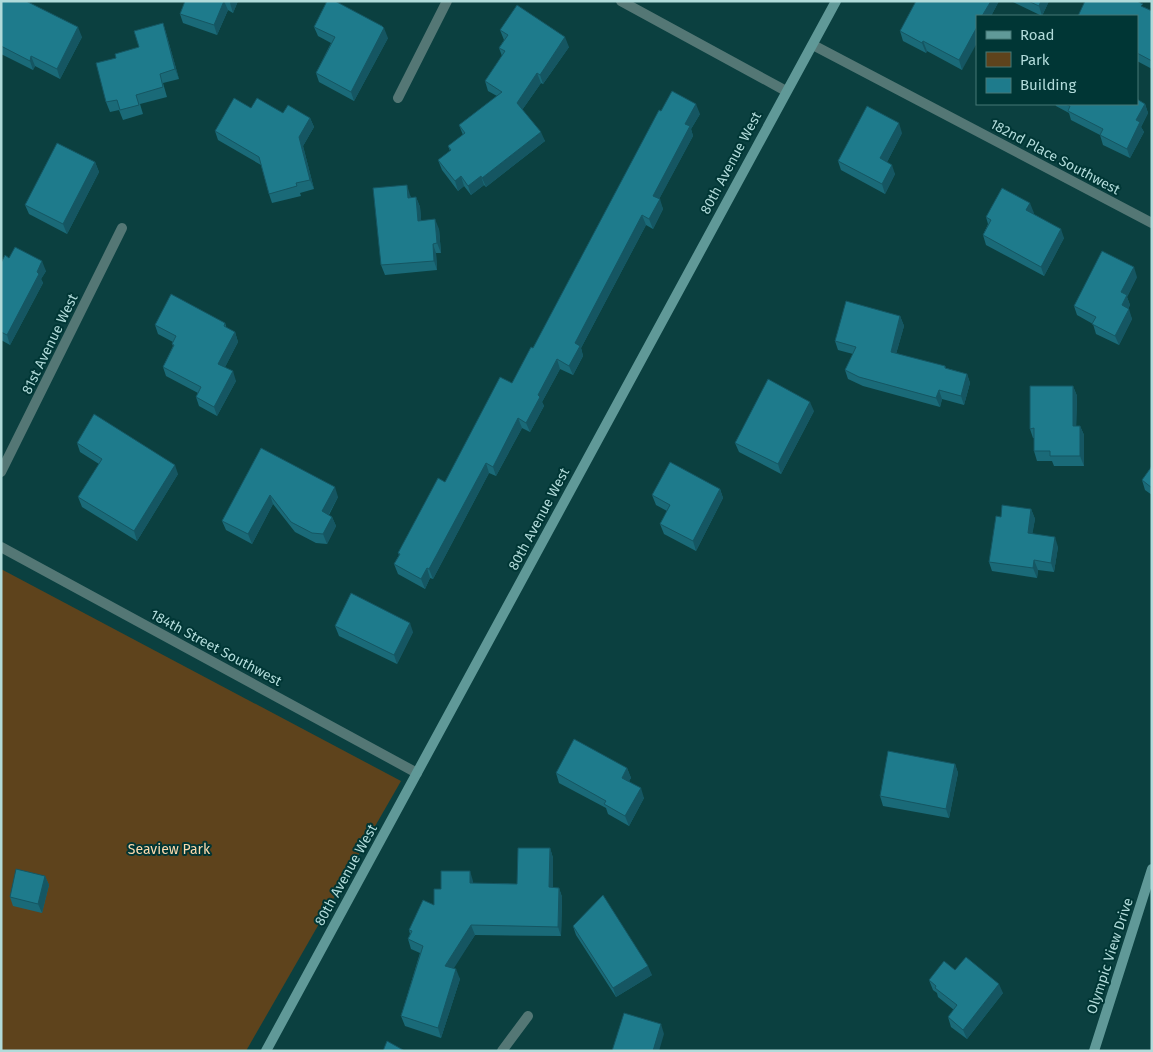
<svg xmlns="http://www.w3.org/2000/svg" width="1153" height="1052" font-family="'Fira Sans',sans-serif">
<rect width="100%" height="100%" fill="#0b4040"/>
<path fill="#5e431c" d="M1,569L401,781L246,1051H1Z"/>
<g fill="none" stroke-linecap="round" stroke-linejoin="round">
<path stroke="#547775" stroke-width="10" d="M621,1L786,91
M813,45L1152,223
M398,98L447,1
M1,472L122,228
M1,547L417,773
M502,1051L528,1016"/>
<path stroke="#609998" stroke-width="10" d="M266,1051L836,1
M1094,1051L1152,869"/>
</g>
<path fill="#1a6a78" d="M1,1L82,37L60,79L35,66L33,70L1,54Z
M185,1H238L233,13L228,10L217,35L183,23L180,14Z
M999,1L991,16H977L962,70L927,51L926,53L903,41L900,31L948,2Z
M1011,1H1049L1042,16Z
M1144,7L1152,11V69L1137,61V16Z
M163,23L166,33L179,79L163,83L167,97L140,104L143,114L123,120L119,110L110,112L106,102L116,58L139,47Z
M314,27L388,38L354,101L319,82L316,73L331,43L318,36Z
M500,30L569,47L543,84L541,83L522,110L545,141L486,187L484,185L471,195L464,186L458,191L442,170L438,160L450,151L448,146L463,135L459,125L497,96L488,91L485,81L502,56L499,48L504,40Z
M1055,104H1145L1148,113L1141,127L1144,132L1130,158L1103,145L1100,135L1071,120L1069,113L1056,106Z
M251,108L310,118L314,127L303,146L314,189L300,193L301,196L272,203L269,194L261,165L218,140L215,131Z
M661,111L700,114L691,129L693,136L659,199L663,209L653,229L646,225L581,348L583,356L573,375L560,369L542,402L544,406L530,432L522,428L496,476L489,473L433,579L430,578L425,589L398,574L394,564L399,555L398,553L445,482L512,383L533,348Z
M902,133L887,162L895,174L885,194L841,170L838,161Z
M95,162L99,172L67,234L29,214L25,205Z
M410,195L411,198L416,197L420,207L421,220L439,229L441,253H436L437,270L385,275L381,265Z
M1034,213L1033,214L1064,238L1044,276L986,245L983,235L988,224L986,217Z
M9,258L46,271L41,279L43,283L10,345L1,340V263Z
M1137,277L1127,297L1130,305L1128,309L1132,319L1119,345L1096,334L1093,324L1077,315L1074,306Z
M900,316L904,326L896,354L945,366L946,368L967,374L970,383L964,405L942,399L940,407L863,386L848,379L845,370L853,354L838,350L835,341Z
M225,323L227,329L235,332L238,342L225,367L236,381L217,416L199,406L196,397L198,393L166,376L163,367L173,346L172,344L173,342L158,334L155,325Z
M1073,386L1077,396L1076,426H1080L1084,435V466H1054L1052,461H1037L1034,451V438H1033L1030,429Z
M814,411L781,474L739,452L735,443Z
M77,443L178,474L137,541L82,507L78,497L99,464L80,452Z
M261,448L338,497L329,515L332,517L336,526L327,544L316,543L295,532L273,504L252,544L226,530L222,521Z
M1152,466V495L1145,490L1142,480Z
M720,489L723,498L696,551L664,534L660,524L667,511L656,505L652,495Z
M1031,509L1035,519L1032,534L1058,547L1054,572L1038,570L1037,578L992,571L989,562L1001,517Z
M335,626L413,632L397,664L339,636Z
M955,764L958,773L949,818L883,806L880,796Z
M627,768L631,778L629,781L644,798L629,826L608,814L606,808L559,783L556,773Z
M550,848L553,858V888H559L562,897L561,936L475,935L453,968L460,979L441,1038L405,1026L401,1016L420,953L411,949L408,939L410,934L409,930L434,905L441,889L473,881V883L517,884Z
M45,876L49,885L42,913L13,906L10,897Z
M573,926L652,975L616,997L576,935Z
M955,970L1003,993L967,1039L951,1027L948,1017L954,1010L938,997L937,993L933,990L929,980Z"/>
<path fill="#155662" d="M224,1L228,10L217,35L214,25Z
M231,1H238L233,13L230,3Z
M991,1H999L991,16H982Z
M1041,1H1049L1042,16L1039,6Z
M163,23L166,33L179,79L175,69Z
M78,27L82,37L60,79L57,69Z
M977,27V43L962,70L959,60Z
M384,28L388,38L354,101L351,92Z
M565,37L569,47L543,84L540,75Z
M923,41L927,51L926,53L922,43Z
M31,56L35,66L33,70L30,61Z
M537,73L541,83L520,113L517,103Z
M696,104L700,114L691,129L693,136L656,205L653,196L685,124Z
M1145,104L1148,113L1141,127L1144,132L1130,158L1127,149L1136,120Z
M310,118L314,127L303,146L314,189L310,180L299,137Z
M899,123L902,133L884,168L880,158Z
M541,132L545,141L486,187L482,178Z
M95,162L99,172L67,234L63,224Z
M892,165L895,174L885,194L882,184Z
M461,176L464,186L458,191L455,181Z
M481,176L484,185L471,195L468,186Z
M407,185L410,195L411,208L408,198Z
M416,197L420,207L422,230L418,221Z
M660,199L663,209L653,229L649,219Z
M1030,203L1034,213L1030,220L1026,210Z
M642,215L646,225L581,348L583,356L573,375L569,366L575,343Z
M435,219L439,229L441,253L437,243Z
M1061,229L1064,238L1044,276L1041,267Z
M433,244L436,253L437,270L434,261Z
M42,261L46,271L41,279L43,283L10,345L7,335Z
M1134,267L1137,277L1127,297L1130,305L1125,315L1122,305L1121,292Z
M1129,309L1132,319L1119,345L1115,336Z
M900,316L904,326L894,361L891,352Z
M235,332L238,342L222,373L218,364Z
M557,359L560,369L542,402L544,406L530,432L526,423L538,395Z
M233,371L236,381L217,416L214,407Z
M967,374L970,383L964,405L961,396Z
M1073,386L1077,396L1076,436L1073,426Z
M939,390L942,399L940,407L936,398Z
M810,402L814,411L781,474L778,464Z
M518,418L522,428L496,476L493,467Z
M1080,426L1084,435V466L1080,456Z
M486,463L489,473L433,579L429,569Z
M175,465L178,474L137,541L134,531Z
M335,487L338,497L325,521L322,511Z
M720,489L723,498L696,551L693,541Z
M270,495L273,504L252,544L248,534Z
M1031,509L1035,519L1031,542L1028,533Z
M332,517L336,526L327,544L323,534Z
M1055,537L1058,547L1054,572L1051,563Z
M1034,560L1038,570L1037,578L1033,568Z
M427,568L430,578L425,589L421,579Z
M410,623L413,632L397,664L394,655Z
M955,764L958,773L949,818L946,809Z
M627,768L631,778L625,787L622,778Z
M641,788L644,798L629,826L625,816Z
M550,848L553,858V897L549,887Z
M470,871L473,881V893L470,883Z
M45,876L49,885L42,913L38,904Z
M559,888L562,897L561,936L558,927Z
M471,925L475,935L449,976L445,966Z
M648,966L652,975L616,997L613,988Z
M456,969L460,979L441,1038L438,1028Z
M999,984L1003,993L967,1039L963,1030Z
M661,1024L664,1034L659,1051H653Z"/>
<path fill="#1e7b8c" stroke="#155662" d="M1,1H26L78,27L57,69L31,56L30,61L1,46Z
M185,1H224L214,25L180,14Z
M327,1H335L382,26L384,28L351,92L316,73L335,37L314,27Z
M916,1H947L948,2V1H991L982,16H977V27L959,60L923,41L922,43L900,31Z
M1028,1H1041L1039,6Z
M1085,1H1137L1143,4L1141,6L1152,11V61L1137,53V16H1078Z
M517,5L565,37L540,75L537,73L517,103L541,132L482,178L481,176L468,186L461,176L455,181L438,160L451,150L448,146L465,133L459,125L502,92L485,81L505,51L499,48L508,35L500,30Z
M163,23L175,69L160,74L163,87L136,95L139,105L120,110L117,100L106,102L96,63L116,58L115,54L139,47L134,31Z
M672,91L696,104L685,124L690,126L653,196L660,199L649,219L642,215L575,343L580,346L569,366L557,359L538,395L540,397L526,423L518,418L493,467L486,463L429,569L427,568L421,579L394,564L400,554L398,553L438,478L445,482L500,377L512,383L531,347L533,348L659,110L661,111Z
M234,98L251,108L257,98L283,113L288,105L310,118L299,137L310,180L296,183L297,186L269,194L259,157L215,131Z
M1137,99L1145,104L1136,120L1140,122L1127,149L1100,135L1103,129L1068,111L1070,106L1065,104H1137Z
M867,106L899,123L880,158L892,165L882,184L838,161Z
M57,143L95,162L63,224L25,205Z
M407,185L408,198L416,197L418,221L435,219L437,243L433,244L434,261L381,265L373,188Z
M1002,188L1030,203L1026,210L1061,229L1041,267L983,235L991,220L986,217Z
M15,247L42,261L37,272L39,274L7,335L1,332V263L5,255L9,258Z
M1102,251L1134,267L1121,292L1127,295L1122,305L1129,309L1115,336L1092,324L1096,317L1074,306Z
M171,294L225,323L224,326L235,332L218,364L233,371L214,407L196,397L201,387L163,367L174,345L172,344L176,336L155,325Z
M846,301L900,316L891,352L945,366V368L967,374L961,396L939,390L936,398L859,377L845,370L856,347L835,341Z
M768,379L810,402L778,464L735,443Z
M1030,386H1073V426H1080V456H1050V451H1034V428L1030,429Z
M94,414L175,465L134,531L78,497L102,459L77,443Z
M261,448L335,487L322,511L332,517L323,534L312,533L291,522L270,495L248,534L222,521Z
M670,462L720,489L693,541L660,524L670,505L652,495Z
M1152,466V488L1142,480Z
M1002,505L1031,509L1028,533L1055,537L1051,563L1034,560L1033,568L989,562L996,516L1001,517Z
M351,593L410,623L394,655L335,626Z
M574,739L627,768L622,778L641,788L625,816L604,804L606,801L556,773Z
M888,751L955,764L946,809L880,796Z
M518,848H550L549,887L559,888L558,927L471,925L445,966L456,969L438,1028L401,1016L423,946L408,939L412,931L409,930L423,900L434,905V889H441V871H470V883L517,884Z
M16,869L45,876L38,904L10,897Z
M603,895L648,966L613,988L573,926Z
M966,957L999,984L963,1030L948,1017L957,1005L935,988L936,986L929,980L944,961L955,970Z
M624,1013L661,1024L653,1051H612Z
M387,1041L405,1051H383Z"/>
<g text-anchor="middle" dominant-baseline="central" stroke-width="4" stroke-linejoin="round" paint-order="stroke">
<g font-size="14" fill="#b1dbda" stroke="#003635">
<text transform="translate(1055 157) rotate(28)">182nd Place Southwest</text>
<text transform="translate(731 163) rotate(-62)">80th Avenue West</text>
<text transform="translate(50 344) rotate(-64)">81st Avenue West</text>
<text transform="translate(539 519) rotate(-62)">80th Avenue West</text>
<text transform="translate(216 648) rotate(28)">184th Street Southwest</text>
<text transform="translate(346 875) rotate(-61)">80th Avenue West</text>
<text transform="translate(1110 956) rotate(-72)">Olympic View Drive</text>
</g>
<g font-size="14" fill="#fcd9ad" stroke="#003635">
<text x="169" y="849">Seaview Park</text>
</g>
</g>
<rect width="1153" height="1052" fill="none" stroke="#b1dbda" stroke-width="5"/>
<rect x="976" y="15" width="162" height="90" fill="#003635" stroke="#477877"/>
<rect x="986" y="31" width="25" height="8" fill="#609998" stroke="#477877"/>
<text x="1020" y="40" font-size="15" fill="#b1dbda">Road</text>
<rect x="986" y="52" width="25" height="15" fill="#5e431c" stroke="#477877"/>
<text x="1020" y="65" font-size="15" fill="#b1dbda">Park</text>
<rect x="986" y="78" width="25" height="15" fill="#1e7b8c" stroke="#477877"/>
<text x="1020" y="90" font-size="15" fill="#b1dbda">Building</text>
</svg>
